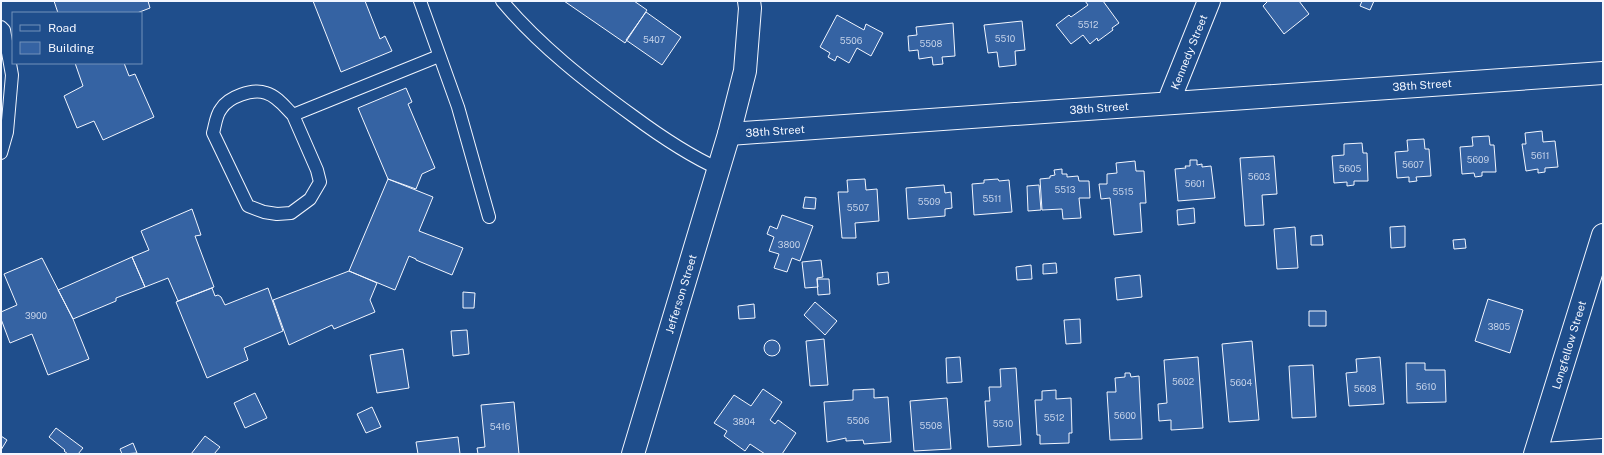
<svg xmlns="http://www.w3.org/2000/svg" width="1604" height="455" font-family="'Public Sans',sans-serif">
<rect width="100%" height="100%" fill="#1f4e8c"/>
<path fill="#3563a3" stroke="#f2f6ff" d="M54,1H148L150,8L137,13H58Z
M313,1H365L380,39L385,36L392,51L341,72Z
M564,1H634L647,10L625,43Z
M1085,1H1103L1119,23L1112,28L1113,30L1098,41L1097,38L1090,44L1083,35L1071,44L1056,25L1069,15L1071,17L1088,5Z
M1268,1H1299L1309,14L1284,34L1263,6Z
M1362,1H1374L1370,10L1360,6Z
M646,12L681,37L662,65L626,40Z
M837,15L864,30L866,24L883,33L871,56L857,48L849,63L837,56L835,61L828,57L830,53L820,47Z
M1022,21L1025,50L1015,51L1016,65L999,67L997,52L988,53L984,25Z
M953,23L955,56L942,57L943,64L933,65L932,57L919,59L918,50L909,51L908,36L917,35L916,27Z
M75,63H124L129,76L135,74L154,117L103,140L94,121L77,128L64,96L83,86Z
M406,88L412,102L408,104L435,168L422,174L416,189L388,179L358,108Z
M1542,131L1543,142L1555,141L1558,167L1545,168V172L1538,173V169L1526,171L1522,144H1526L1525,133Z
M1489,136L1490,145H1494L1496,172H1482V176L1475,177L1474,173L1462,174L1460,147L1473,146L1472,137Z
M1424,139L1425,149H1429L1431,176L1416,177L1417,181L1409,182V177L1397,178L1395,152L1408,151L1407,140Z
M1362,143L1363,153H1367L1368,181H1354V185L1347,186V182L1334,183L1332,156L1344,155V144Z
M1274,156L1277,194L1262,195L1264,225L1245,226L1240,158Z
M1190,160H1197V165L1202,164V167L1211,166L1215,198L1178,201L1175,169L1186,168L1185,166H1190Z
M1135,161L1136,171H1144L1146,203H1140L1142,232L1114,235L1110,198L1101,199L1099,184H1107V174L1117,173L1116,163Z
M1062,169V174H1067V177L1078,176L1079,181H1089L1090,198H1079L1081,218L1063,219L1062,209L1042,210L1040,179L1050,178V176L1055,175L1054,170Z
M388,179L433,197L419,231L463,248L452,275L416,260V259L409,256L395,290L349,271Z
M865,179L866,190L877,189L879,221L855,223L856,238H842L838,192H848L847,180Z
M998,179L999,181L1009,180L1012,212L974,215L972,184L984,183V180Z
M944,185L945,193L951,192L952,208L945,209V216L908,219L906,188Z
M1039,185L1041,210L1028,211L1027,186Z
M805,197L816,198L815,209L803,208Z
M1194,208L1195,223L1178,225L1177,210Z
M192,209L201,235L195,236L214,287L178,301L168,278L145,287L132,257L149,250L141,231Z
M782,215L813,226L800,261L792,258L787,272L774,268L779,254L769,251L774,237L767,234L770,226L777,229Z
M1405,226V247L1391,248L1390,227Z
M1295,227L1298,268L1277,269L1274,229Z
M1322,235L1323,245H1311V236Z
M1465,239L1466,248L1454,249L1453,240Z
M132,257L145,287L116,298V301L73,319L58,290Z
M42,258L73,319L89,359L48,375L32,334L10,343L1,319V312L17,305L4,274Z
M821,260L823,277L817,278L818,287L805,288L802,262Z
M1056,263L1057,273L1043,274V264Z
M1031,265L1032,279L1017,280L1016,267Z
M349,271L377,283L370,300L375,312L334,329L332,325L289,345L273,300Z
M888,272L889,283L878,285L877,273Z
M1140,275L1142,297L1117,300L1115,278Z
M817,279H829L830,294L818,295Z
M212,288L215,296L218,295L221,297L225,305L268,288L283,331L244,348L248,360L207,378L176,302Z
M463,292L475,293L474,308H463Z
M1488,299L1523,310L1510,353L1475,341Z
M815,302L837,321L825,335L804,315Z
M754,304L755,318L739,319L738,306Z
M1309,311H1326V326H1309Z
M1080,319L1081,343L1066,344L1064,320Z
M467,330L469,354L453,356L451,331Z
M824,339L828,385L810,386L806,341Z
M764 348a8 8 0 1 1 16 0a8 8 0 1 1-16 0Z
M1252,341L1259,420L1229,422L1222,344Z
M403,349L409,388L377,393L370,355Z
M960,357L962,382L947,383L946,358Z
M1198,357L1203,428L1171,430V420L1159,421L1158,404L1167,403L1164,360Z
M1380,357L1384,404L1349,406L1346,373L1357,372L1356,359Z
M1406,363H1425V370H1445L1446,402L1407,403Z
M1313,365L1316,417L1292,418L1289,366Z
M1016,368L1021,445L988,447L985,401H990L989,387H1001L1000,369Z
M1125,373H1130L1131,377L1139,376L1142,439L1110,440L1107,392H1116L1115,378L1125,377Z
M763,389L782,402L770,420L775,424L778,420L796,433L782,454H765L750,444L745,451L724,436L727,431L714,423L734,395L751,406Z
M874,389V398L888,397L891,442L864,444L863,440L846,441V438L827,442L824,402L853,400V390Z
M1056,390V399L1071,398L1072,433H1069V443L1040,444V435H1037L1035,400H1042V391Z
M255,393L267,418L245,428L234,403Z
M947,398L951,449L914,451L910,401Z
M514,402L519,454H478L477,448L485,447L481,405Z
M372,407L381,427L366,433L357,414Z
M56,428L83,448L78,454H68L64,451L65,450L49,437Z
M1,436L7,440L1,450Z
M205,436L220,447L214,454H191Z
M458,437L460,454H418L416,442Z
M133,443L137,453L122,454L120,449Z"/>
<g fill="none" stroke-linecap="round" stroke-linejoin="round">
<g stroke="#f2f6ff" stroke-width="14">
<path id="lane" d="M420,1L458,107L489,217
M502,1C539,45 586,82 633,116C660,136 688,155 719,169
M1,27L4,30L12,75L7,132L1,153
M293,115L317,170L320,182L310,199L291,213L277,214L264,212L248,206L213,133C215,126 216,115 221,109C228,97 253,88 266,93C277,96 285,107 293,115L439,56"/>
</g>
<g stroke="#f2f6ff" stroke-width="24">
<path id="street" d="M1168,103L1209,1
M729,134L1603,73
M1535,454L1603,235
M1543,454L1603,450"/>
</g>
<g stroke="#f2f6ff" stroke-width="24">
<path id="secondary" d="M633,454L729,134L745,71L750,8L749,1"/>
</g>
<use href="#lane" stroke="#1f4e8c" stroke-width="12"/>
<use href="#street" stroke="#1f4e8c" stroke-width="22"/>
<use href="#secondary" stroke="#1f4e8c" stroke-width="22"/>
</g>
<g text-anchor="middle" dominant-baseline="central" stroke-width="3" stroke-linejoin="round" paint-order="stroke">
<g font-size="9" fill="#c3d1e8">
<text x="1088" y="24">5512</text>
<text x="1005" y="38">5510</text>
<text x="654" y="39">5407</text>
<text x="851" y="40">5506</text>
<text x="931" y="43">5508</text>
<text x="1540" y="155">5611</text>
<text x="1478" y="159">5609</text>
<text x="1413" y="164">5607</text>
<text x="1350" y="168">5605</text>
<text x="1259" y="176">5603</text>
<text x="1195" y="183">5601</text>
<text x="1065" y="189">5513</text>
<text x="1123" y="191">5515</text>
<text x="992" y="198">5511</text>
<text x="929" y="201">5509</text>
<text x="858" y="207">5507</text>
<text x="789" y="244">3800</text>
<text x="36" y="315">3900</text>
<text x="1499" y="326">3805</text>
<text x="1183" y="381">5602</text>
<text x="1241" y="382">5604</text>
<text x="1426" y="386">5610</text>
<text x="1365" y="388">5608</text>
<text x="1125" y="415">5600</text>
<text x="1054" y="417">5512</text>
<text x="858" y="420">5506</text>
<text x="744" y="421">3804</text>
<text x="1003" y="423">5510</text>
<text x="931" y="425">5508</text>
<text x="500" y="426">5416</text>
</g>
<g font-size="11" fill="#f2f6ff" stroke="#1f4e8c">
<text transform="translate(1189 52) rotate(-68)">Kennedy Street</text>
<text transform="translate(1422 85) rotate(-4)">38th Street</text>
<text transform="translate(1099 108) rotate(-4)">38th Street</text>
<text transform="translate(775 131) rotate(-4)">38th Street</text>
<text transform="translate(681 294) rotate(-73)">Jefferson Street</text>
<text transform="translate(1569 345) rotate(-73)">Longfellow Street</text>
</g>
</g>
<rect width="1604" height="455" fill="none" stroke="#f2f6ff" stroke-width="4"/>
<rect x="12" y="12" width="130" height="52" fill="#1f4e8c" stroke="#7391ba"/>
<rect x="20" y="25" width="20" height="6" fill="#1f4e8c" stroke="#7391ba"/>
<text x="48" y="32" font-size="12" fill="#f2f6ff">Road</text>
<rect x="20" y="42" width="20" height="12" fill="#3563a3" stroke="#7391ba"/>
<text x="48" y="52" font-size="12" fill="#f2f6ff">Building</text>
</svg>
